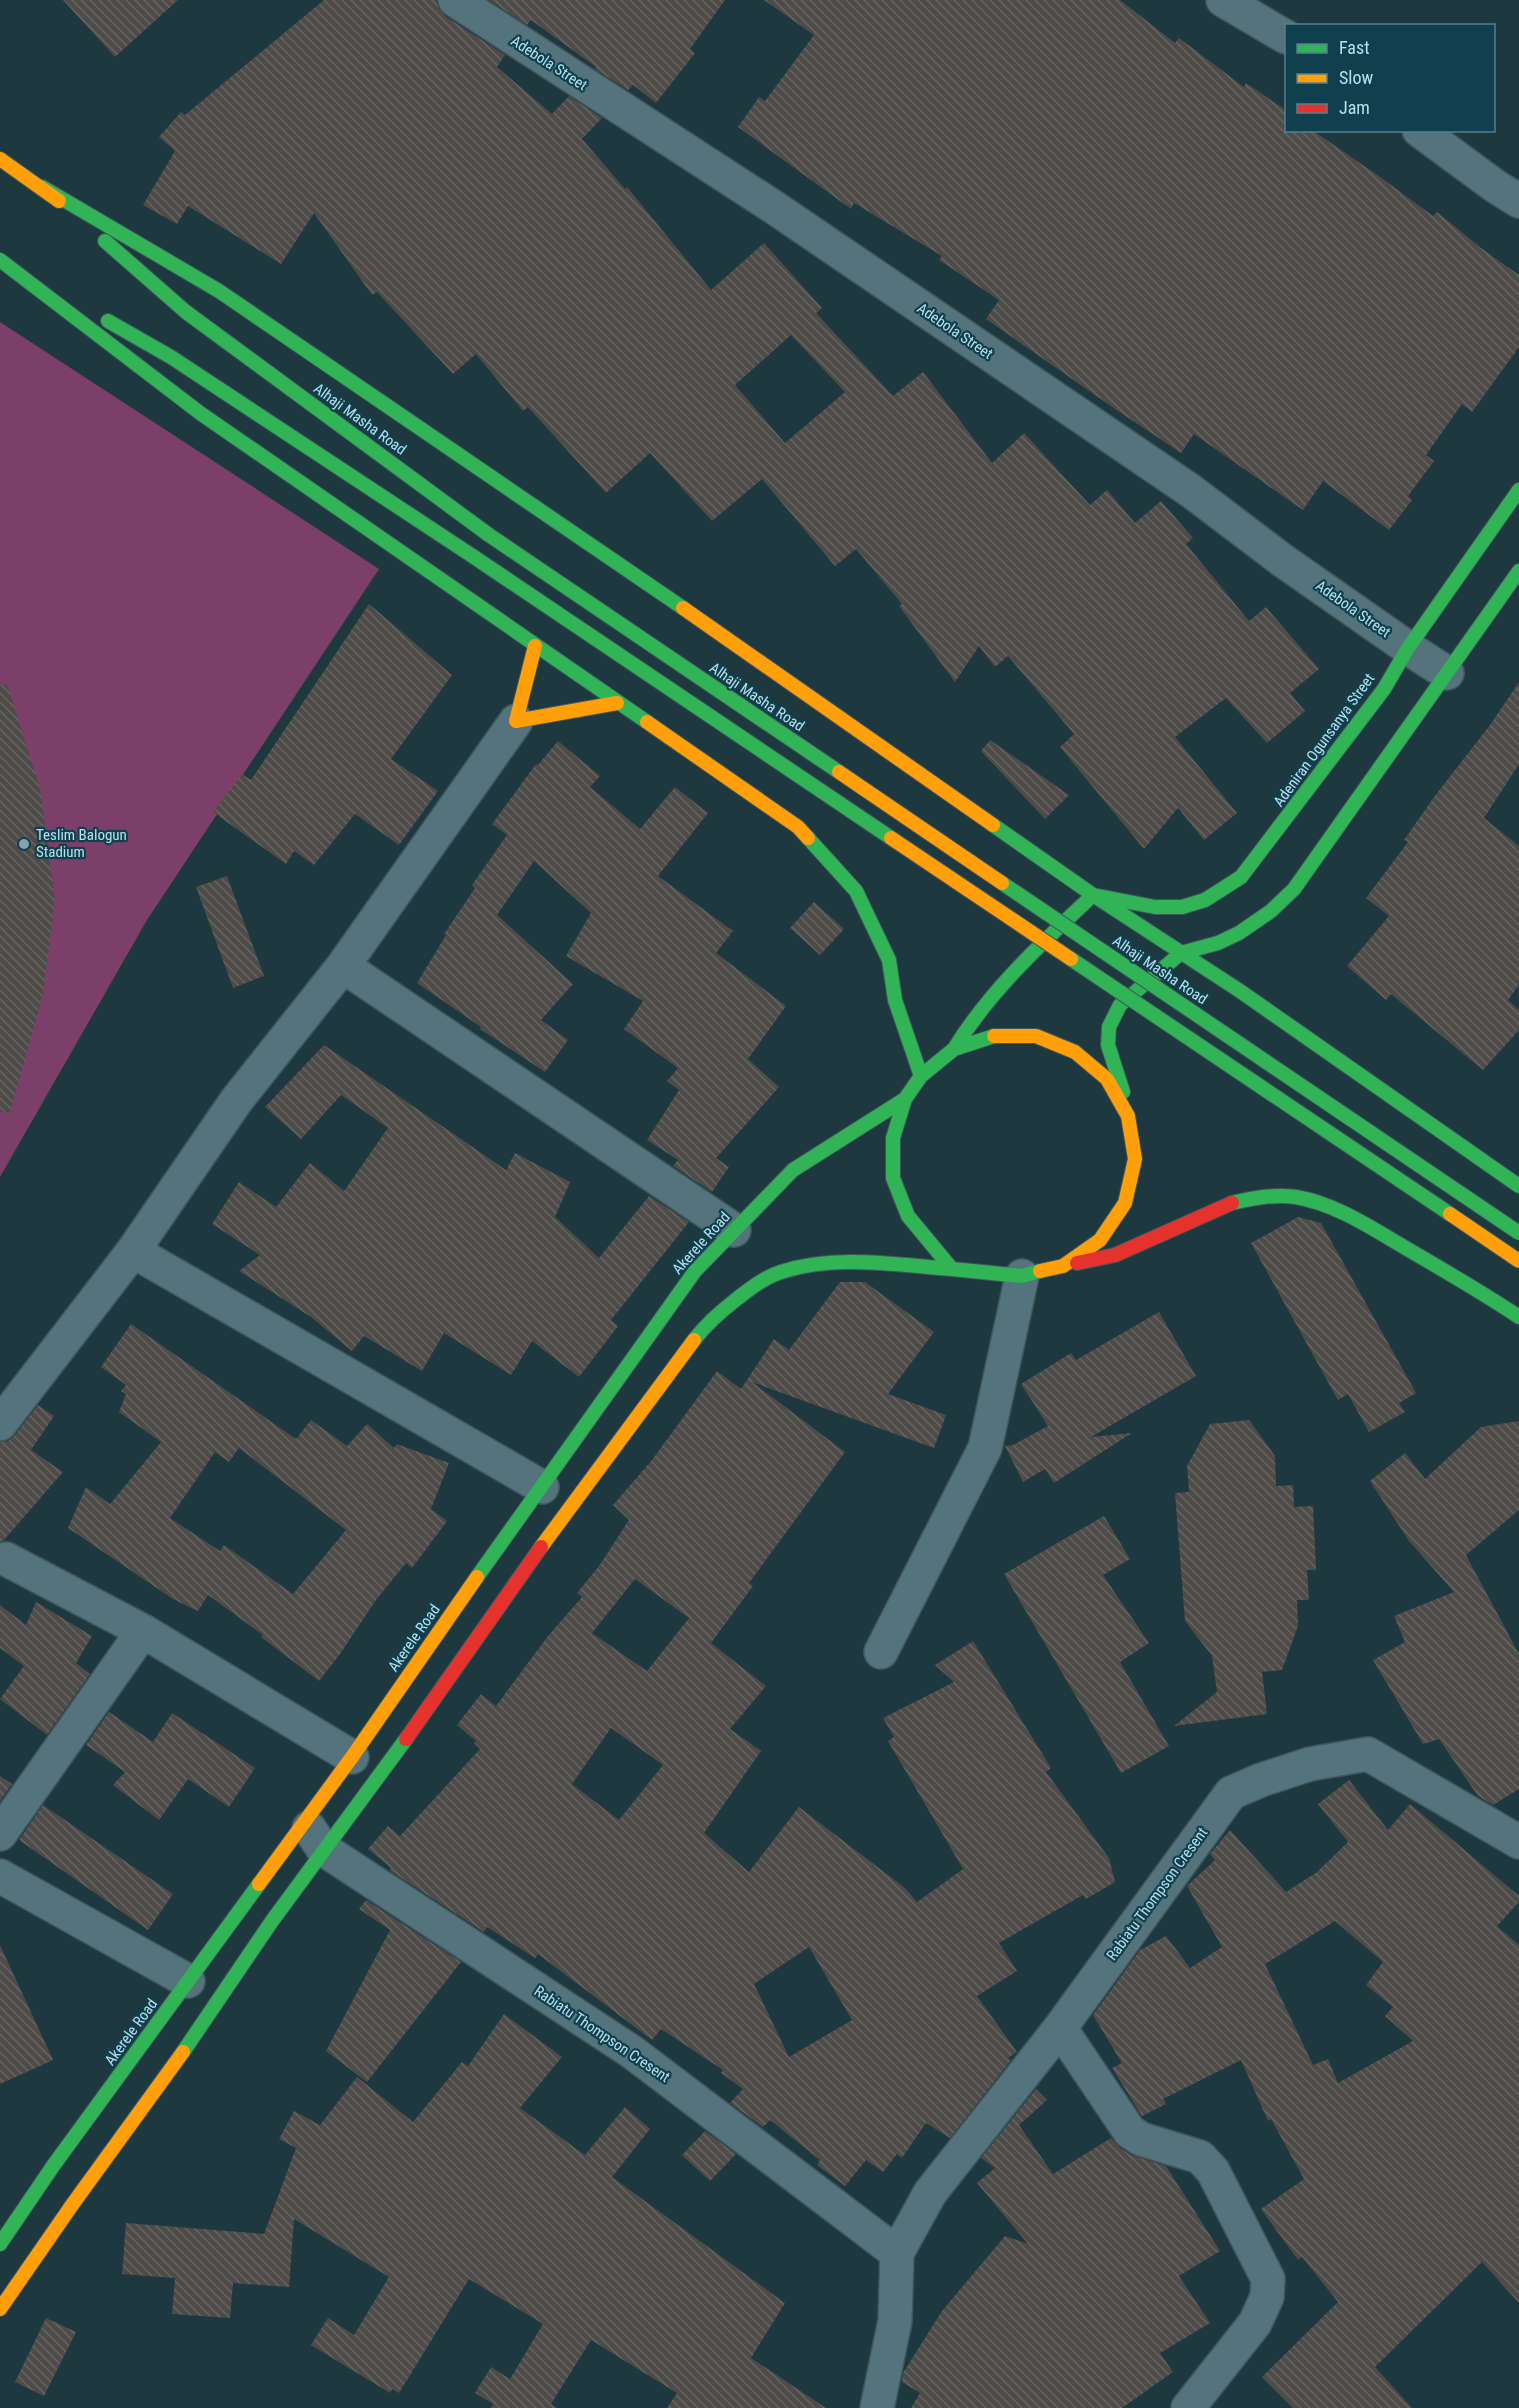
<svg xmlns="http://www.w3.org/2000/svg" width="1519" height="2408" font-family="'Roboto Condensed',sans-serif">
<defs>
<pattern id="building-back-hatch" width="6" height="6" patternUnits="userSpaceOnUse" patternTransform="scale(1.5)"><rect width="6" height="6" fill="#4e4b48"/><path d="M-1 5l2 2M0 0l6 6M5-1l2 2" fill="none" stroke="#656563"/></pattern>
</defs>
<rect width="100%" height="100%" fill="#1e3840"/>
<path fill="#7b3f6a" d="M0,322L379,569L147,920L0,1177Z"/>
<path fill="url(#building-back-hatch)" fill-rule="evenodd" d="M63,0H178L115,57Z
M324,0H436L439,9L445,16L505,55L497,67L552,114L569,96L602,118L582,139L625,189L627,187L711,290L764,243L822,308L816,313L893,396L923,372L992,463L1024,433L1090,505L1107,490L1135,523L1161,501L1193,538L1186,544L1249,621L1266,607L1319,669L1290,693L1305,711L1267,743L1226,698L1175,737L1237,813L1204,840L1178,808L1144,849L1060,747L1074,734L1008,656L995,667L979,646L955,682L899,606L902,604L856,549L835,566L762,479L712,521L650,453L606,493L528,407L523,411L476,354L453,374L377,292L372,295L314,213L281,264L188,206L177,224L143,205L175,151L159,137L181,112L185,115ZM791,335L845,392L785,443L735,385Z
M489,0H725L690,49L695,53L656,103L633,85L628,90L595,69L596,67L531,20L527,25Z
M764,0H1120L1175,43L1179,38L1244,87L1246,83L1287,111V130H1312L1376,174L1433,216L1437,212L1481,248L1519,275V347L1472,412L1462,404L1426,455L1434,461L1408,496L1412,500L1389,530L1323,481L1303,510L1194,434L1181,453L1118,411L986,319L999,300L939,260L942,256L854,203L851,209L738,127L759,97L765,101L814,35Z
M369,604L452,675L391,759L438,791L399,845L355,814L314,865L294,851L286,864L213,812L242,774L251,780Z
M1519,682V764L1484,818L1519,846V985L1508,1000L1519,1010V1030L1483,1070L1391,994L1386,1000L1347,966L1389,916L1366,898L1408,842L1404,840L1434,797L1490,725Z
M7,684L40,788L55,900L43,994L10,1113L0,1112V686Z
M990,740L1069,795L1045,819L981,751Z
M558,741L600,776L590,787L640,829L675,787L708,813L658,876L733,931L716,953L786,1006L748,1059L779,1087L716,1158L729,1167L712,1192L673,1166L678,1160L647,1140L679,1090L667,1081L678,1068L624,1029L643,1001L566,956L591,913L534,861L497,915L573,984L541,1020L568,1040L545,1072L480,1029L481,1027L417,983L446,935L444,934L475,888L472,885L507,835L492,824L536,764L538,765Z
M227,876L264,976L233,988L196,887Z
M814,902L844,929L820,955L790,928Z
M324,1045L506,1170L515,1153L570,1182L555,1217L599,1258L649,1196L689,1222L611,1320L618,1326L579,1377L532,1341L511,1375L444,1333L422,1371L364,1336L352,1351L311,1317L239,1271L260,1255L212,1224L239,1182L276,1207L310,1163L344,1191L388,1128L341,1095L301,1139L265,1107Z
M1298,1217L1321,1223L1416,1393L1399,1403L1405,1412L1369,1432L1348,1394L1338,1400L1251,1243Z
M840,1282H865L934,1332L888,1394L946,1415L934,1448L752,1382L845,1452L749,1583L753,1586L711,1643L766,1686L730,1729L761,1751L704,1833L749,1872L799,1807L905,1888L917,1902L963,1869L888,1741L894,1737L883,1718L954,1682L935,1665L973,1641L1051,1768L1046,1772L1109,1858L1115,1882L1086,1899L1083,1895L999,1943L1017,1971L977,1996L1017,2052L1008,2058L1011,2060L950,2138L926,2123L902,2158L897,2154L883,2172L866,2160L845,2186L817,2165L820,2160L770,2120L763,2127L730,2103L743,2089L721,2073L723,2070L661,2029L652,2040L538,1954L535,1958L487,1927L484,1932L389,1870L391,1868L368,1849L388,1826L400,1836L480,1749L474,1743L476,1741L457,1725L481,1694L496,1706L548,1636L582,1597L577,1593L599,1566L629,1520L613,1505L652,1460L717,1371L741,1389L774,1339L789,1350ZM635,1579L689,1618L647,1671L592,1633ZM611,1728L663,1765L619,1820L572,1784ZM809,1947L852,2020L789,2057L754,1984Z
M1159,1312L1196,1376L1091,1437L1132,1433L1054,1483L1045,1469L1023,1482L1005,1446L1013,1445L1048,1426L1021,1384L1071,1353L1076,1360Z
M131,1324L296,1439L311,1420L347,1446L367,1424L394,1448L397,1444L449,1463L431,1509L447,1521L412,1568L406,1563L376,1600L340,1654L319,1681L261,1637L263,1635L208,1595L198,1611L173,1599L68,1528L86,1487L110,1504L161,1442L119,1412L126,1394L121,1391L126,1385L101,1367ZM239,1448L346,1530L293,1594L224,1545L220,1551L170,1518L215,1452L229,1462Z
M38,1405L54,1416L31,1450L63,1472L4,1540L0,1542V1442L8,1441L14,1436Z
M1249,1420L1275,1456L1276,1486L1293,1485L1294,1507L1313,1506L1316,1570H1307L1309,1600H1297L1298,1626L1282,1670L1262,1672L1267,1714L1174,1726L1217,1692L1212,1656L1185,1621L1175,1493L1189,1492L1187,1466L1210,1424Z
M1519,1421V1510L1466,1555L1519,1654V1789L1493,1805L1478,1796L1439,1739L1423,1744L1373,1660L1405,1642L1394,1616L1454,1592L1409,1541L1370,1481L1405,1453L1425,1479L1481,1427Z
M1104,1516L1130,1559L1103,1575L1149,1643L1120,1662L1169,1746L1121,1773L1004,1574Z
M36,1602L92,1636L76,1663L90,1674L47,1735L0,1699L24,1666L0,1648V1605L26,1625Z
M109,1712L153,1742L172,1713L255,1768L229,1807L188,1779L159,1820L113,1785L125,1772L86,1745Z
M0,1776L12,1784L0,1801Z
M1349,1780L1388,1830L1410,1804L1519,1896V1902L1497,1926L1519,1945V2303L1482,2262L1375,2367L1412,2408H1293L1262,2377L1338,2302L1302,2257L1298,2260L1261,2209L1304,2179L1271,2119L1268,2121L1241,2060L1163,2099L1166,2104L1142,2116L1112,2068L1122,2063L1093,2015L1140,1950L1166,1936L1190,1968L1222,1947L1187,1886L1215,1860L1210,1854L1230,1830L1286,1892L1317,1872L1348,1842L1318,1804ZM1335,1921L1383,1962L1366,1985L1393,2007L1385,2016L1413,2041L1338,2083L1328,2059L1313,2065L1265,1964Z
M43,1805L173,1894L148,1930L19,1840Z
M366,1900L461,1962L367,2082L326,2051L390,1930L359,1909Z
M0,1945L53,2060L0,2084Z
M504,2014L562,2057L520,2108L585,2155L625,2107L650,2129L612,2177L785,2303L751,2358L826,2408H667L677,2393L591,2340L551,2404L557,2408H491L493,2404L475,2393L491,2367L510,2379L543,2324L469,2279L399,2393L392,2389L390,2393L311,2345L328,2318L354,2335L389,2277L294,2219L289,2287L233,2283L230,2318L172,2314L175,2278L122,2274L126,2223L264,2234L296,2148L279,2139L294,2111L320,2125L357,2077L413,2122L462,2062L468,2066Z
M1036,2089L1047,2100L1019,2125L1053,2174L1111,2138L1120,2148L1131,2155L1166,2166L1220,2251L1179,2276L1210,2323L1160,2353L1173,2372L1122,2408H911L920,2393L902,2382L903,2373L942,2311L1005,2236L1028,2244L977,2183L995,2168L981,2158Z
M705,2131L736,2154L710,2181L682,2155Z
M46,2318L76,2332L44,2396L15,2382Z"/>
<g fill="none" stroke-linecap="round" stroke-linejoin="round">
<g stroke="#3f565d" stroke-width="36">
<path id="street" d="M455,0L775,208L1191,491L1282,560L1408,648L1447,673
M1223,0L1286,37
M1419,130L1495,186L1519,201
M343,966L734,1230
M133,1251L542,1487
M0,1424L133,1251L236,1101L343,966L516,721
M6,1559L143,1631L352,1757
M881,1652L985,1448L1022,1276
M309,1828L323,1849L632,2052L897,2253
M0,1834L143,1631
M0,1876L188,1981
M1060,2028L1130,2132L1141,2139L1200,2157L1213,2171L1268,2279L1267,2297L1255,2323L1188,2408
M877,2408L895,2321L897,2253L930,2193L1060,2028L1231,1793L1261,1780L1310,1764L1368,1754L1519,1842"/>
</g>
<g stroke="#3f565d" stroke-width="16">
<path id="fast" d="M42,187L219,291L683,608
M105,241L186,312L489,535
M0,260L200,413L647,722
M108,321L171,357L474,557
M993,825L1093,895L1240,991L1519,1186
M808,838L856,891L889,960L895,1000L921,1076
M994,1036L954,1049L921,1076L905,1099L893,1138V1178L908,1216L952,1269L1022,1276L1040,1271
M954,1049C991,989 1042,943 1093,895L1155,907H1182L1205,900L1241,877L1384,689L1408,648L1519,490
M1123,1092L1108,1045L1109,1027L1120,1005L1181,953L1218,943L1239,933L1271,911L1294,889L1519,571
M1232,1203C1253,1198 1274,1194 1296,1197C1336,1204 1370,1227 1404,1247C1443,1270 1482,1292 1519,1317
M694,1340C707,1323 721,1311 738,1298C751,1288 765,1277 781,1272C835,1254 897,1265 952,1269
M477,1577L695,1271L793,1170L905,1099
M183,2052L272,1921L406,1739
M0,2244L53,2166L259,1884"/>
</g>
<g stroke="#3f565d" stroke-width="16">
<path id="slow" d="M0,159L59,201
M683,608L993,825
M535,646L516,721L617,703
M647,722L798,827L808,838
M994,1036H1036L1075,1052L1107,1079L1128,1116L1135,1159L1125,1203L1100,1240L1063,1266L1040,1271
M541,1547L694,1340
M259,1884L352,1757L477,1577
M0,2309L72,2205L183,2052"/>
</g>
<g stroke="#3f565d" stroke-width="16">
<path id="jam" d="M1077,1263L1115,1255L1232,1203
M406,1739L541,1547"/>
</g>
<use href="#street" stroke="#54737c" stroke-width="33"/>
<use href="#fast" stroke="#30b455" stroke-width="14"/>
<use href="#slow" stroke="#ff9f0a" stroke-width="14"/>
<use href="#jam" stroke="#e5322d" stroke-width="14"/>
<g stroke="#3f565d" stroke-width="16" stroke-linecap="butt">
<path id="fast-bridge" d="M489,535L839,772
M474,557L891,838
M1002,883L1519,1233
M1071,959L1450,1214"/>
</g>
<g stroke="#3f565d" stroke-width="16" stroke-linecap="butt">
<path id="slow-bridge" d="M839,772L1002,883
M891,838L1071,959
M1450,1214L1519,1261"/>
</g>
<use href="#fast-bridge" stroke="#30b455" stroke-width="14"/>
<use href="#slow-bridge" stroke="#ff9f0a" stroke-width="14"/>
</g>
<circle fill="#82a5b1" stroke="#10404e" stroke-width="2" cx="24" cy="844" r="6"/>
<g text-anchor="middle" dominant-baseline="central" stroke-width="4.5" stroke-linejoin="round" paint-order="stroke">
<g font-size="15" fill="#b8e0ee" stroke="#10404e">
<text transform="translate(549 63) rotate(33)">Adebola Street</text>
<text transform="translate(955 331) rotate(34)">Adebola Street</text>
<text transform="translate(360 419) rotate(36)">Alhaji Masha Road</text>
<text transform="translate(1353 609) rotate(35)">Adebola Street</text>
<text transform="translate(757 697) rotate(34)">Alhaji Masha Road</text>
<text transform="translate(1324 740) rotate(-54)">Adeniran Ogunsanya Street</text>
<text transform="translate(1160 970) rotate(34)">Alhaji Masha Road</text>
<text transform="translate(701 1243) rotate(-48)">Akerele Road</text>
<text transform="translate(414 1638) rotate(-55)">Akerele Road</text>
<text transform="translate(1157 1894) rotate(-54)">Rabiatu Thompson Cresent</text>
<text transform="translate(131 2032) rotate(-54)">Akerele Road</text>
<text transform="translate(602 2034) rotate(34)">Rabiatu Thompson Cresent</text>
</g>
<g font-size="15" fill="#b8e0ee" stroke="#10404e" text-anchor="start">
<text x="36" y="835">Teslim Balogun<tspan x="36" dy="17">Stadium</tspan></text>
</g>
</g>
<rect x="1285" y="24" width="210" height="108" fill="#10404e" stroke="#53808e" stroke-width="1.5"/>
<rect x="1297" y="44" width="30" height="9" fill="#30b455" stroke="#53808e" stroke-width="1.5"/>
<text x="1339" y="54" font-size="18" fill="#b8e0ee">Fast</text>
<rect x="1297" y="74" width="30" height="9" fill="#ff9f0a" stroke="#53808e" stroke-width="1.5"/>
<text x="1339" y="84" font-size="18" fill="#b8e0ee">Slow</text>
<rect x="1297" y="104" width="30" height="9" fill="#e5322d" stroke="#53808e" stroke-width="1.5"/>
<text x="1339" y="114" font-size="18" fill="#b8e0ee">Jam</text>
</svg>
